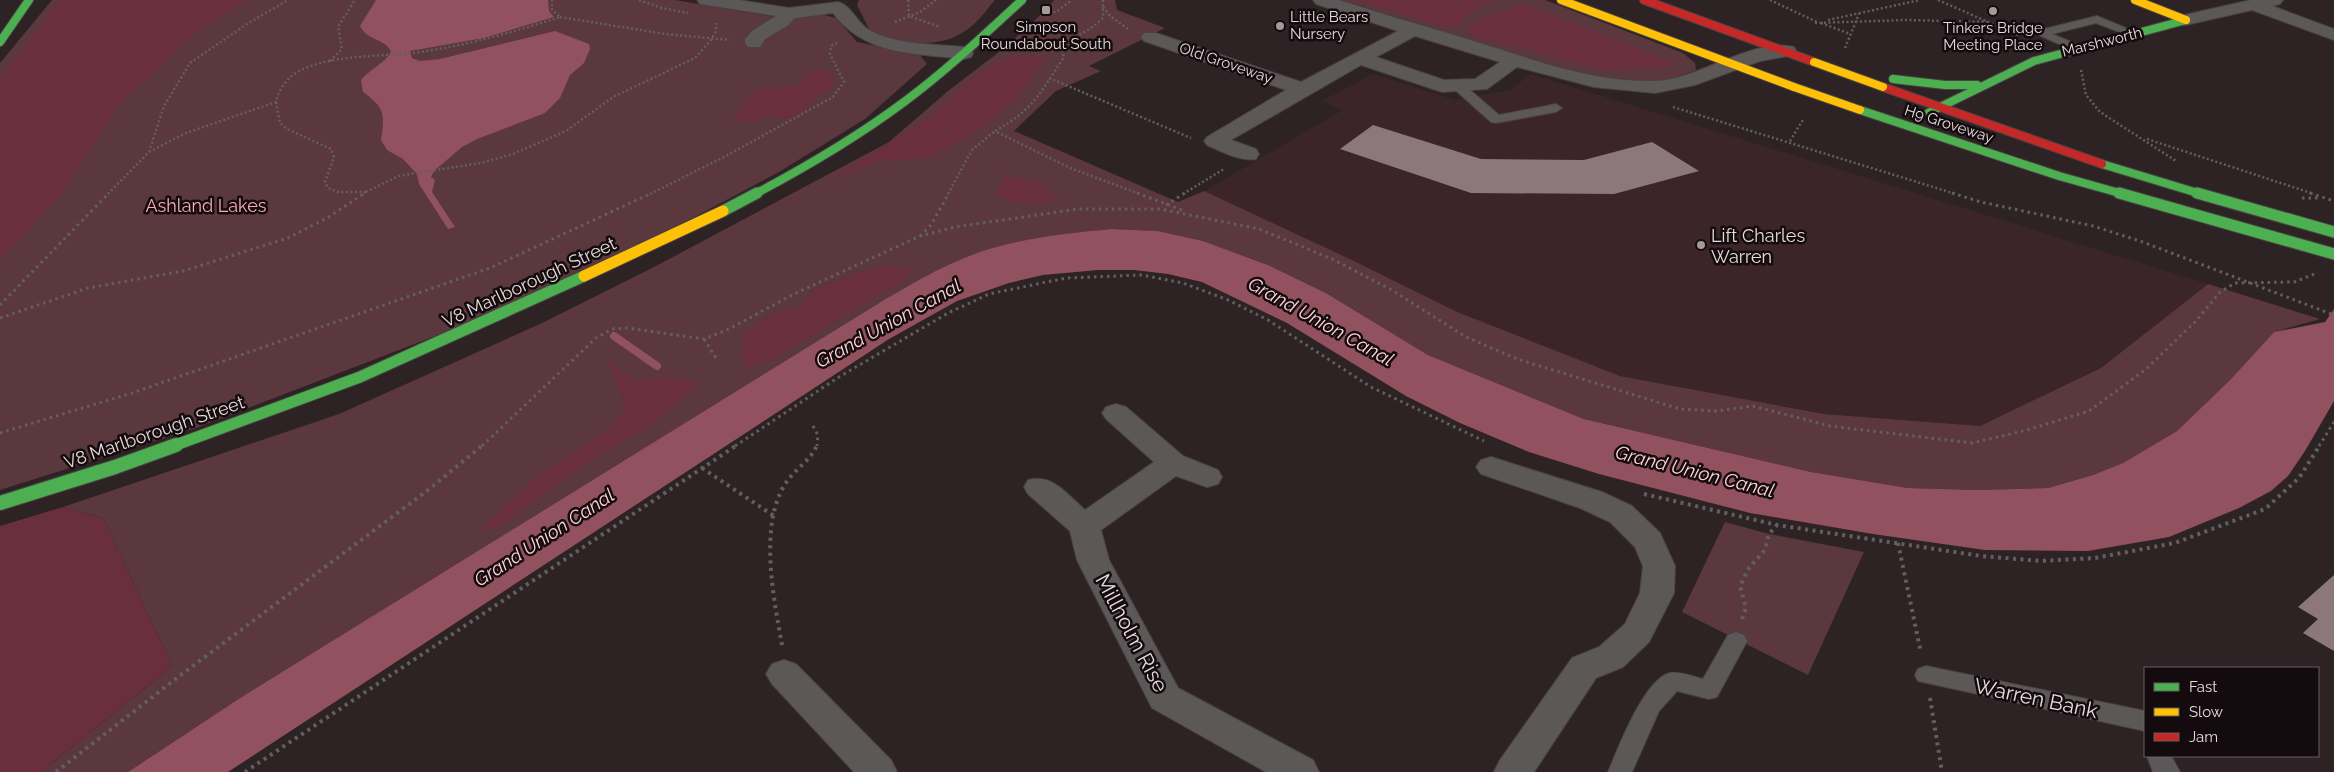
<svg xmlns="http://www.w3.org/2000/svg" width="2334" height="772" font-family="Raleway,sans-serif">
<rect width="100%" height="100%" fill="#2d2325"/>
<path fill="#3c2528" d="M1373,74L1455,100L1510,90L1531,74L2208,284L2101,368L1980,426L1825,414L1620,376L1457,313L1352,260L1201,193L1343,110L1322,101Z"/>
<path fill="#5b373e" d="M52,0H675L775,17L824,15L836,18L857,42L919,54L927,64L865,119L779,172L672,229L451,330L199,427L0,490V63Z
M859,0H995C989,6 986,12 980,18C949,52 912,45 871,33L857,5Z
M1054,0H1115L1117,10L1165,28L1089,66L1101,71L1056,91L1014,131L1178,202L1204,191L1352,260L1457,312L1620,376L1824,414L1980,426L2101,368L2208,284L2320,319L2274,332L2231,379L2177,431L2123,463L2093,475L2048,488L1976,490L1908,488L1811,472L1584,419L1428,355L1326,293L1268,265L1203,241L1158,231L1111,229L1073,233L1020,242L879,303L240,698L128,772H41L172,666L103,518L63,507L339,414L540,324L656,266L889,142L948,91L1003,49L1046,10Z
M1341,0H1545L1683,53L1695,63L1696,70L1665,82L1615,80L1578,73Z
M1725,522L1769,534L1864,552L1808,675L1682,612Z"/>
<path fill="#692f3c" d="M60,0H247L195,34L119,105L63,192L0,260V78Z
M1355,0H1495L1472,10L1457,27H1444Z
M1523,4L1679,64L1662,67L1603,70L1531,50L1474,38L1465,30L1486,16Z
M1013,56L1047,58L1036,70L1017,99L981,128L928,158L881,161L833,178L933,115L956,92L982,70Z
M819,69L829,71L834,79L832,89L820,93L813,103L795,116L782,119L768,115L752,123L739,121L734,114L745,106L743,100L760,88L796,86L804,82V75L808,71Z
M1005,175L1043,184L1058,199C1040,206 1013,204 996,195Z
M882,266L916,268L902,281L772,360L745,368L742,346L744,334L771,313L802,306L813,290L856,273Z
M608,360L636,381L669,376L701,383L649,427L589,461L502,525L479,531L538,475L607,430L626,408Z
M63,507L103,518L172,666L41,772H0V526Z"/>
<path fill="#92515e" d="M376,0H548L549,11L554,17L484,38L410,51L412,58L420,61L440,59L555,31L589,44L590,49L584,63L570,75L560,98L545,113L477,139L462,147L434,171L431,177L435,180L432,192L455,227L448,229L419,184L417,174L403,159L387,150L381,140C385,114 385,108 363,92L361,80C369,70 388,61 391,51C384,38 367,41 360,26Z
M1111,229L1158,231L1203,241L1268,265L1326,293L1428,355L1584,419L1811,472L1908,488L1976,490L2048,488L2093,475L2123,463L2177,431L2231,379L2274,332L2325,322L2334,309V401L2305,451L2288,476L2271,491L2239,508L2169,537L2088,551L1985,550L1873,534L1750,513L1599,474L1529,452L1460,423L1406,396L1287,323L1202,282L1168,274L1134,270H1098L1043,275L1009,283L957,301L889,339L228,772H128L240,698L879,303C912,284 946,263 983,251C1024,238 1068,233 1111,229Z"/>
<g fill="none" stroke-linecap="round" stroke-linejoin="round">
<path stroke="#92515e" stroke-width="8" d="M614,336L657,366"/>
</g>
<path fill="#8c787c" d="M1373,125L1481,159L1584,160L1652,142L1699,171L1614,194L1471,193L1340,149Z
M2334,575V651L2303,633L2318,619L2298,607Z"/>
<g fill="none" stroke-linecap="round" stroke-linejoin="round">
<g stroke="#4a4143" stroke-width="2">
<path id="lane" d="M2097,16L2140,34L2138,36H2130L2096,23L2052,34L2081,46V50L2077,52L2034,33L2036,31Z
M1458,82L1462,83L1499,115L1556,104L1562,108L1556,112L1496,123L1491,122L1454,89L1452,86L1454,83Z
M1736,632L1744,635L1747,641L1717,697L1709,699L1677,691L1659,711L1632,772H1608C1618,749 1644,679 1670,673C1679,671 1694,677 1703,679L1728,635Z
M1926,666L2145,711V731L1918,681L1915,675L1918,669Z
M2147,756H2171L2180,772H2153Z"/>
</g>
<g stroke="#4a4143" stroke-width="2">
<path id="street" d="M697,0H739L789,8L838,2C851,5 857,23 869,30C897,45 933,44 964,47L971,49L973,53L971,57L964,59C915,53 865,56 833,13L795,18L787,26L765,39L760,47H748L745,43V39L752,31L776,16L706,5L700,4Z
M1313,0H1339C1400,20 1461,36 1521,56C1563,70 1610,82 1655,81C1699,80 1752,37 1794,47L1796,51L1794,55L1760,61L1695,85L1655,93L1594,87L1517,67L1487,89L1442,92L1361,65L1231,140L1256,149L1259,154L1256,159C1240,162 1221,151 1207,145L1204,141L1207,137L1286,90L1144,41L1141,37L1144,33H1156L1301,82L1398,31L1316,4ZM1415,36L1500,62L1475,79L1444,80L1376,57Z
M2251,0H2283L2280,4L2272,6L2334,29V40L2252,10L2186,25L2180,24L2177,20L2180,16Z
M1116,404L1126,407L1183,456L1218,470L1222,477L1218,484L1207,487L1176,476L1101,530L1109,560L1178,688L1313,760L1319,772H1266L1152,708L1077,560L1070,531L1028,494L1024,487L1028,480C1052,473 1068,495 1085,510L1154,462L1106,419L1102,413L1106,407Z
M1491,457L1602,492L1632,506L1660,533L1675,566L1674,593L1649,642L1623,667L1596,678L1534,772H1494L1500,760L1572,658L1599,647L1625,624L1640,593L1643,566L1635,547L1610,522L1580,508L1481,474L1476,467L1481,460Z
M784,660L796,664L891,760L897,772H854L772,684L766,674L772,664Z"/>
</g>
<g stroke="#4a4143" stroke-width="10">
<path id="fast-far2" d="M0,42L29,0
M1893,79L1945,85H1977
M1860,110L2059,176L2123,194
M1928,113L2034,61L2186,20
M2102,164L2201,194
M755,194C806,167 857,137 904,102C946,71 984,35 1022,0"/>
</g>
<g stroke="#4a4143" stroke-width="13">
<path id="fast-far1" d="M2119,193L2334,254
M2197,193L2334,232
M723,211L757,193
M173,446L360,377L584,276"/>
</g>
<g stroke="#4a4143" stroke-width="16">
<path id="fast" d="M0,503L115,467L176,445"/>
</g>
<g stroke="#4a4143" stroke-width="10">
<path id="slow-far1" d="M1561,0L1794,87
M2135,0L2186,20"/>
</g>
<g stroke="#4a4143" stroke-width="13">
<path id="slow" d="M584,276L723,211"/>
</g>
<g stroke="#4a4143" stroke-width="10">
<path id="jam" d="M1644,0L1814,62
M1883,87L2102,164"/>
</g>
<path stroke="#635f60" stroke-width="2.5" stroke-dasharray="2 2.5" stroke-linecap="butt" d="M639,0L662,8L688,13
M908,0L909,16L940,27
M1103,0V18C1090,31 1076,37 1059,43L1064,57C1041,92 1033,110 995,131L1070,168L1140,194
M1770,0L1817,22
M1938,0L2020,36
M1103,7L1110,16L1128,29
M1040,14L1056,12L1072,0
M560,17L665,34L730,40
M1828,20L1920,0
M895,22L920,12L936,0
M1815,23L1906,20L1987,22
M1821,23L1850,34
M1009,41L1059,43
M1845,48L1859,14
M330,61L342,49L338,27L355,0
M2081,70L2086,95L2100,112L2176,161
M1049,78L1191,138
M276,102L280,123L287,129L331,149L334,157L325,182L328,188L338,192H366L363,194
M1673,107L1956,194
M2147,139L2314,194
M1790,141L1804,118
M149,152L186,133L276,102C280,85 291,73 308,67C343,54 383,57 420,52C468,45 514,32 560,17L552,10V0
M366,192L398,176L481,163L513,154L566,131L613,97L695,58L711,40L716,31V23
M108,194L149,152L164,106L190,63L247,24L288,0
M650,194L724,157L833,97L844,82L830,54L831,46L839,42
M948,194L972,150L995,131
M1183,194L1224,169"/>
<path stroke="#635f60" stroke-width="3" stroke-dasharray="2.5 4" stroke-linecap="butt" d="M1137,193L1182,210
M1952,193L1981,202L2093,226L2140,241L2334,315
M2310,193L2334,201
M2302,198H2321
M1166,205L1185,193
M920,236L931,225L949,193
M0,305L109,193
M0,318L88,288L183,271L288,238L327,218L365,193
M704,339L716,358
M813,426L818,435L817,446
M0,433L132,393L490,268L652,193
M482,446L596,338L612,329L627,328L704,339L727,330L794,294L920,236L955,227L1078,209H1160L1259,229L1332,259L1390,289L1466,337L1517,359L1680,409L1717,411L1753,406L1830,426L1972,443L2027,430L2089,411L2145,370L2196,321L2220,292L2235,283L2294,282L2317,273
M735,446L839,377L948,313L989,294L1066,278L1142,275L1183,283L1228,300L1268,320L1371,387L1484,441
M2319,446L2334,422"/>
<path stroke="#635f60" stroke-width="4" stroke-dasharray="3 4.5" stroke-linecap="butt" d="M702,468L774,516
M1644,494L1777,525L1981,556L2040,561L2095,558L2175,543L2265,509L2299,478L2320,445
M1898,543L1921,653
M1742,619L1746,608L1740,586L1749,568L1765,550L1769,534L1777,525
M782,645C774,600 759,528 784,486C793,470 810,462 817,445
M1930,698L1942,772
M56,772L182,674L428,490L483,445
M245,772L737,445"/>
<use href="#lane" fill="#5c5858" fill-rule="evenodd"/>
<use href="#street" fill="#5c5858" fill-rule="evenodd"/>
<use href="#fast-far2" stroke="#4caf50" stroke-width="8"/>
<use href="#fast-far1" stroke="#4caf50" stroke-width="11"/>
<use href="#fast" stroke="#4caf50" stroke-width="14"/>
<use href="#slow-far1" stroke="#ffc107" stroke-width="8"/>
<use href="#slow" stroke="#ffc107" stroke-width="11"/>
<use href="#jam" stroke="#c62828" stroke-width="8"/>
<g stroke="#4a4143" stroke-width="10" stroke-linecap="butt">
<path id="slow-bridge" d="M1814,62L1883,87
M1794,87L1860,110"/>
</g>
<use href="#slow-bridge" stroke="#ffc107" stroke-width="8"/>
</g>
<g fill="#a59a9b" stroke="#130b0d" stroke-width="2">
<rect x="1041" y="5" width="10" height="10" rx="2.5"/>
<circle cx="1993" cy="11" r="5"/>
<circle cx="1280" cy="26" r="5"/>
<circle cx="1701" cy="245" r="5"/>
</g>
<g text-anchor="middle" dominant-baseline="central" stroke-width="5" stroke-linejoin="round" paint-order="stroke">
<g font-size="15" fill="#e6dadb" stroke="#130b0d">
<text x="1290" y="17" text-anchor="start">Little Bears<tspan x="1290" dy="17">Nursery</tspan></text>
<text x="1046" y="27">Simpson<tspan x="1046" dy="17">Roundabout South</tspan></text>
<text x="1993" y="28">Tinkers Bridge<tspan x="1993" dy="17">Meeting Place</tspan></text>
</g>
<g font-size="15" fill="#e6dadb" stroke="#130b0d">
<text transform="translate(2102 42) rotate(-14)">Marshworth</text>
<text transform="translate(1226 63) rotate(19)">Old Groveway</text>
<text transform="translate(1949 124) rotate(18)">H9 Groveway</text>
</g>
<g font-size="18" fill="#fdabb9" stroke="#130b0d">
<text x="206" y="205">Ashland Lakes</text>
</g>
<g font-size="18" fill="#e6dadb" stroke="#130b0d" text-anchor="start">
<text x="1711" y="235">Lift Charles<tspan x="1711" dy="21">Warren</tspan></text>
</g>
<g font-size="18" fill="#e6dadb" stroke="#130b0d">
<text transform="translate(529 282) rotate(-25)">V8 Marlborough Street</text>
<text transform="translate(154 432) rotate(-19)">V8 Marlborough Street</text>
</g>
<g font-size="19" font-style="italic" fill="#fed3da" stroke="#130b0d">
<text transform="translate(1321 321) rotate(29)">Grand Union Canal</text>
<text transform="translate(888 323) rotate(-29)">Grand Union Canal</text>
<text transform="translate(1695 471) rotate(14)">Grand Union Canal</text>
<text transform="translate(544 537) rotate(-33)">Grand Union Canal</text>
</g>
<g font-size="21" fill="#e6dadb" stroke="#130b0d">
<text transform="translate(1132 633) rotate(62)">Millholm Rise</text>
<text transform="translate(2036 698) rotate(12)">Warren Bank</text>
</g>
</g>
<rect x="2144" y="667" width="175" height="90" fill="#130b0d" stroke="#675e5f"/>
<rect x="2154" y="683" width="25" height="8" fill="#4caf50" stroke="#675e5f"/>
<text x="2189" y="692" font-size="15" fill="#e6dadb">Fast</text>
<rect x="2154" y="708" width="25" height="8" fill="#ffc107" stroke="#675e5f"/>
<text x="2189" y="717" font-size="15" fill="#e6dadb">Slow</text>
<rect x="2154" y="733" width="25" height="8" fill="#c62828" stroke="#675e5f"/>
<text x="2189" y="742" font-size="15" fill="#e6dadb">Jam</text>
</svg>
